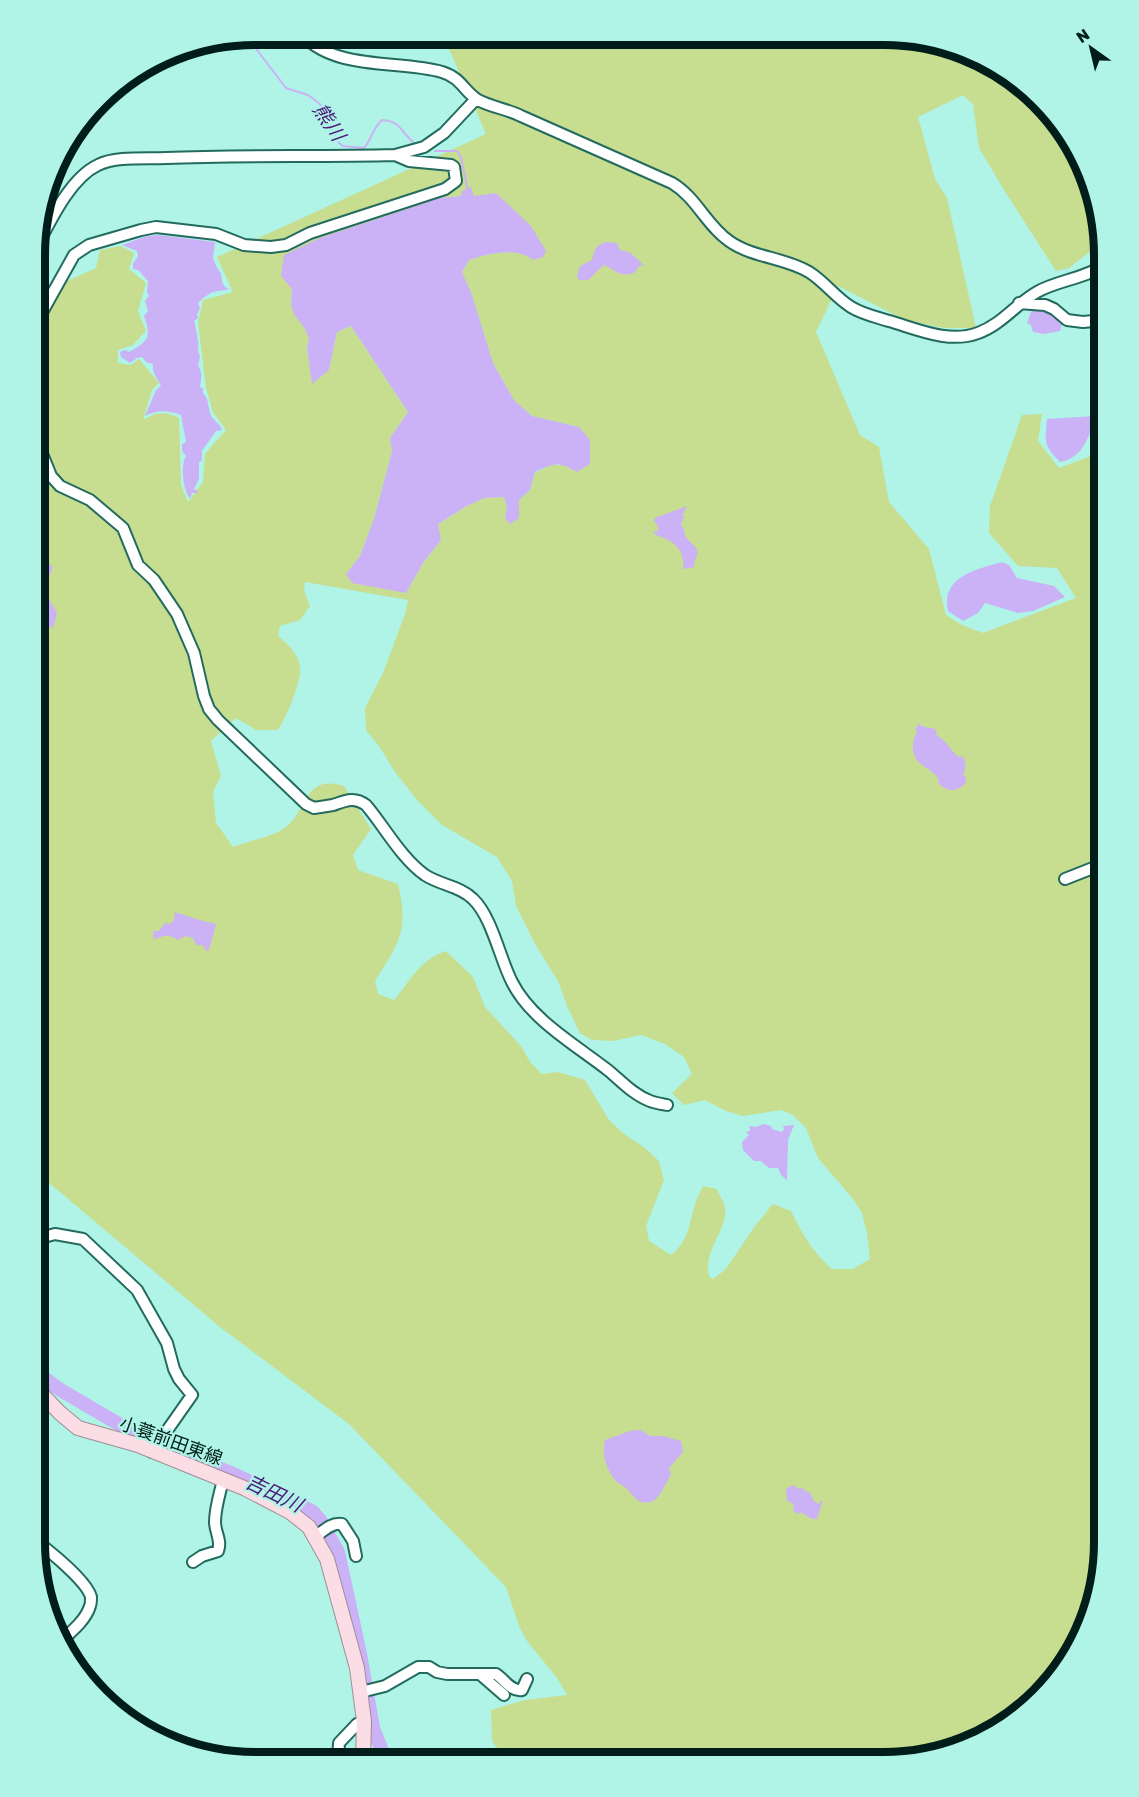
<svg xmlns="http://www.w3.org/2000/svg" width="1139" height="1797" font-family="Rubik,'Noto Sans JP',sans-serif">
<rect width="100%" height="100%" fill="#aff4e7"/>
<path fill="#c7dd90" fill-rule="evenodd" d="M443,35L913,36L1018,80L1059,120L1088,170L1102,242L1069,268L1056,271L1004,190L979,148L973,104L963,95L918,117L935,179L947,198L976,328H944L905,320L838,286L816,332L860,435L879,447L889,502L929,549L946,615L962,625L983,633L1076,598L1057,568L1018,566L989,533L990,506L1022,415L1042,414L1038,441L1059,468L1091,456L1102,417L1100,393L1101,333L1104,331V1557L1088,1626L1059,1676L1019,1717L969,1746L885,1762L506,1761L492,1741L491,1710L525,1700L567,1695L557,1678L527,1641L519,1626L506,1587L349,1424L220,1327L35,1171L36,325L67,281L96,268L100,250L121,246L134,253L129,269L146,283L138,311L146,331L133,345L118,350V363L131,365L139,359L159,383L152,390L143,420C157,412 164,411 179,418L181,485L188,502L203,482L205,454L226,430L213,412L206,388L198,323L203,300L233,292L217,257L486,134ZM470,187L474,196L533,260C516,246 488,254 469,260L462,273L472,295L493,363L514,400L532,416L579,427L564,465H551L535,473L530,490L519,500V518H505L507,508L504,497L484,498L465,507L437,525L441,540L423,563L406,593L347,574L360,556L374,519L392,451L390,438L408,412L351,326L337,332L329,370L312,383L307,348L309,338L305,329L294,313L291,305L292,290L440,198L461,196ZM305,582L408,600L405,614L383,673L365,708L366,730L379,746L395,772L417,800L442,825L497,857L512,881L516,906L535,944L558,981L567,1006L580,1033L592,1040L613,1041L641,1035L665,1044L684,1057L692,1074L672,1093L684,1105L705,1100L726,1111L743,1116L781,1110L793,1115L806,1128L818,1158L853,1199L862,1213L867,1233L870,1259L853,1269H832C812,1251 803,1235 791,1211L773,1204L755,1226L725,1270L713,1279L709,1276C703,1249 728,1231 725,1207C724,1202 719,1195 717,1189L703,1186C701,1191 697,1197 695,1204C689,1224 689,1241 671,1255L649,1241L646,1226L664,1180L659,1161L645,1148L624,1134L609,1120L585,1080L558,1072L542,1074L530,1062L521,1046L485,1007L473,977L446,951C417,962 413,978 394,1000L378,994L375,981C399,943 409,931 398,884L358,870L353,855L371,829L344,786C304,774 309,808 286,827C275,836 248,841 233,847L216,823L213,792L221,776L211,741L236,718L256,730H278C286,718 302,681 300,667C298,653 288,644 278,636L280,626L300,620L310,606L304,591Z"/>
<path fill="#cbb1f6" d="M471,187L474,196L496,193L531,226L546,251L543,257L533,260C516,246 488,254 469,260L462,272L472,295L493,363L514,400L532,416L579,427L590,440V464L577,472C558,461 555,463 535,472L530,490L519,500V518L510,524L505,518L507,508L504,497L484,498L465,507L438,524L441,540L423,563L406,593L352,583L346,574L360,556L374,519L392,451L390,438L408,412L351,326L337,332L329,370L312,384L307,348L309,338L305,329L294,314L291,305L292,289L281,276L284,255L320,238L440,198L461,196L462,191Z
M159,235L215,242L213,258L216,266L221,274L222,282L225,287L229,289C224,291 219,290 214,292C209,293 202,299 198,303L200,308L197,314L198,318L194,321C196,326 197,336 198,341C199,348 196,349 200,356L198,366C203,372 201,379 200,387L203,388V393C210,400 207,409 212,417C216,423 220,423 222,430L216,431L202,451V460L199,462V479L194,489L198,491V493H192L190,499C183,489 180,466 186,456L182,451V444L186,442L181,415C168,410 157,410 145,416L156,390L161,386L153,371V364L146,362L142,357L137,358L130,363L121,357L120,352L125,350L129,352C148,341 152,338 144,316L148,311L145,301L149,296L147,292L148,281L138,270L133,269V264L138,256L137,251L122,245L147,236Z
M607,242L617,243L620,250L629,252L644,265L639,266L635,272C621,279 616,270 604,265C597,270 594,275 588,280H579L577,276L580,266L592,260C594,251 596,244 607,242Z
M1036,308L1051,310L1062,323L1060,331L1044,334L1033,332L1031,325L1027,323L1031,312Z
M1096,416C1089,435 1084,458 1060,462C1043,446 1045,440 1047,419Z
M687,506L682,516L685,518L682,520L681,526L684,528C683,546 706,543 694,562L695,565L692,568L683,569C685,555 679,545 666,539C660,536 657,537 653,532L658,531V526L654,521L655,518Z
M36,549L42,558L52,566V570L49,576H45L40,584L57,613L53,628L49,627L41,635L38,633L39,629L36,626Z
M1002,562L1009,565L1017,578L1054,586L1065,597L1033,611L1018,613L985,603L978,613L963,621L948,611C940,577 977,569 1002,562Z
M919,723L921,726L935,729L937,733L936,735C949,742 950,751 959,757L962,756C966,761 967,768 963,774L966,778V782C958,793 947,792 938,783L939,780L936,775L932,773L930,770C912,762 909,746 917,732L915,730Z
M175,912L199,920L216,924L209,950L206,951L203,945H196L193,938L186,936L178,940C167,933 165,936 154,939L153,934L154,931H159L165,923L170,924L174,920Z
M764,1124L771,1126L772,1129L782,1132L784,1129L783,1126L794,1125L788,1140L787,1180L781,1175L778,1168H769L761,1161H754L743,1150L742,1142L749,1135L746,1132L750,1131L749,1126L756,1127Z
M641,1430L650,1436H663L681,1441L683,1452L669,1468L671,1475C666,1482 661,1497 653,1501C639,1507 634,1496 626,1488C624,1486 621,1485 618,1483C607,1472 601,1455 605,1440L630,1431Z
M793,1485L799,1489L803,1488L806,1492L808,1491L812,1496L813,1500L818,1504L823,1500L817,1519H812L800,1512L797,1514L793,1510L794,1506L791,1502L787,1501L786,1489Z"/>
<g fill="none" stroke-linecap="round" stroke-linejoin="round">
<path stroke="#cbb1f6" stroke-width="2" d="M259,35L256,43L257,50L286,88L308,95L320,104L339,143L343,146L364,148C372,139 372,129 382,120C401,121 400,131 413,142
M435,151H457L461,157L468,191"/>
<path stroke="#cbb1f6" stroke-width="14" d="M35,1371L59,1389L139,1436L231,1473L294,1502L313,1512L320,1520L338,1552L360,1654L373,1728L386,1761"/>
<g stroke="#236a5f" stroke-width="14">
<path id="minor" d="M303,35C335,71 401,60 442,72C462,78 464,92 478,100C491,107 507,109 521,116C571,138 622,161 672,183C697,198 706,225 729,241C753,258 784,257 809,272C825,282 835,297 851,307C862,314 876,317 889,321C917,329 949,344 978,333C1001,325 1016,304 1037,292C1058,280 1084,279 1104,265
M36,248C50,222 70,178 98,165C116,156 146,159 166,158C242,155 318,157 395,155L424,147L444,133L476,99
M1019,303L1045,305L1054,309L1067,320L1083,322L1104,320
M36,323L74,255L89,245L141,230L156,227L216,234L244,245L271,247L286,245L310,233L445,189L456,181L454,167L451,165L409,161L395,155
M36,439L51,476L60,486L90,500L123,528L138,565L154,580L177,614L194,653L204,696L209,709L218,720L306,804L314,808C320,807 327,806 333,805C345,801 354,796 366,805C384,826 401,858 425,875C440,885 460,886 473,899C492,917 500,959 512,982C531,1020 576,1045 609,1071C622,1082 634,1095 650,1101C655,1103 662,1104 667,1105
M1065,879L1098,866
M35,1237H44L55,1234L83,1239L137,1290L167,1343L174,1369L179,1379L192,1395L152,1452
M315,1537C323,1531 332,1522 342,1524L353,1541L356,1556
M35,1540C48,1550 87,1581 91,1597C91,1598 91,1605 90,1606C86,1620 71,1632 60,1642
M193,1562L202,1556L218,1551C222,1540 215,1533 215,1522C215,1508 220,1493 223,1480
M481,1675L504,1695
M361,1692L385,1686L418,1667H429L437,1672L447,1674H496C504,1679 511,1692 522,1690L527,1679
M338,1761L339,1743L357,1724L364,1721"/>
</g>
<g stroke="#a28c92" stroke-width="16">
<path id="major" d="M35,1387L60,1413L78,1428L138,1445L244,1488L290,1512L309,1527L327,1559L357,1668L364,1721L363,1761"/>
</g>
<use href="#minor" stroke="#fff" stroke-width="10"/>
<use href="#major" stroke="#fbdde5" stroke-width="14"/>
</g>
<g text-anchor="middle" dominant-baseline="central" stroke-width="4.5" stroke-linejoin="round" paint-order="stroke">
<g font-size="18" fill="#011d19" stroke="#aff4e7">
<text transform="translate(171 1441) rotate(20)">小蓑前田東線</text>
</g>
<g font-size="20" font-style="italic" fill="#4a187a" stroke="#aff4e7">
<text transform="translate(329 122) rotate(56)">熊川</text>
<text transform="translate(274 1493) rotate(26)">吉田川</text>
</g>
</g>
<path d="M0 0H1139V1797H0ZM255 45H884A210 210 0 0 1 1094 255V1542A210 210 0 0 1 884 1752H255A210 210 0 0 1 45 1542V255A210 210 0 0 1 255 45Z" fill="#aff4e7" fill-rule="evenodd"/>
<path fill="none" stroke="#011d19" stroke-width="8" d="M255 45H884A210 210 0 0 1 1094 255V1542A210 210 0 0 1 884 1752H255A210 210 0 0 1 45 1542V255A210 210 0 0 1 255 45Z"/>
<g transform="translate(1091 48) rotate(326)" stroke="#aff4e7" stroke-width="4.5" paint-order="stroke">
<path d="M0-4.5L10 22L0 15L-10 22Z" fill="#011d19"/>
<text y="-9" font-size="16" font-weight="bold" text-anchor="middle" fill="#011d19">N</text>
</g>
</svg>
